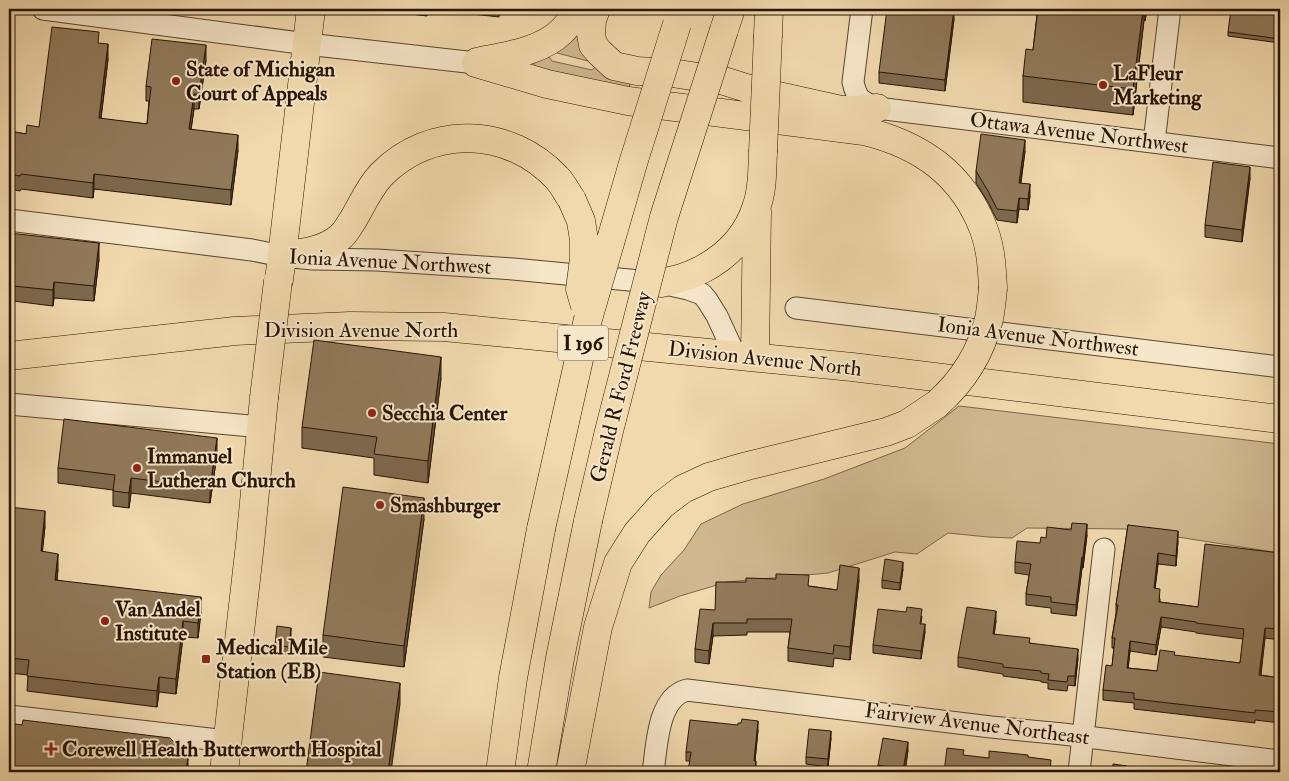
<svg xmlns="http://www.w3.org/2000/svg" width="1289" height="781" font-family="'IM FELL Double Pica',serif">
<rect width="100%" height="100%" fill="#f1d9ad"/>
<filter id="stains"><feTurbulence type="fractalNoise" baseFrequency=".004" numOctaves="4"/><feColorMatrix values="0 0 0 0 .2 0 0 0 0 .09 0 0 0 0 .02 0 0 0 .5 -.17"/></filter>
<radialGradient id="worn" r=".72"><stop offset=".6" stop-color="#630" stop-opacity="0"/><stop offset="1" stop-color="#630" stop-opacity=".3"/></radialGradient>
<path fill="#cfb890" stroke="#7c6649" d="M576,30L584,54L588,61L557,53L556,49Z
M546,56L549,57L552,61L592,70L595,67L630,80L629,92L534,68V63Z
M959,406L1280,444V553L1126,529L1027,528L1012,538L988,537L948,533L917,554L895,552L828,573L727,582L680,596L649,608L651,592L661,575L684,550L701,524L743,504L824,479L905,448Z"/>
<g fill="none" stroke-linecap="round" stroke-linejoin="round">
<g stroke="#5a452d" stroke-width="23">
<path id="minor" d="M43,9L307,44L476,63
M862,9L853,82C857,100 861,101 877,108L1280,158
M1154,142L1170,9
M9,220L252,250L282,256L313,259L377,260L513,269L661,283L688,289L702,294L707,300L717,316L735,355
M796,308L1280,367
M9,404L261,427
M9,716L227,741
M653,772C657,747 657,698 687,690L991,727L1063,734L1280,761
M1079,772L1104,549"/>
</g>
<g stroke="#281402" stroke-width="29">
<path id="major" d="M279,280L282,256L311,9
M9,356L235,331L350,326L444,327L852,367L1280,419
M224,772L250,544L264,398"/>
</g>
<g stroke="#281402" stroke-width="29">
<path id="highway" d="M596,9L592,20L591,34L593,45L600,53L614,66L637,71L672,73L724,81L756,91L841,110H859L877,108
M724,30L731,9
M768,35L769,9
M477,62C505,56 541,52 562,31C569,24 574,16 579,9
M476,63L547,84L628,101L864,131C921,145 963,174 984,230C991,249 992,269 993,288
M282,256C302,253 323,251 339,238C343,235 346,231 349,226C360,210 367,190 381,175C431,124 509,127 557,178C563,184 567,193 572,200
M661,283C670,281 679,279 687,276C692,275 696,272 701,270C728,256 748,235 757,205C763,188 762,170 763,152
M755,357L757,211
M500,772L513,678L541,529
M541,772L560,658L588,521
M570,772L598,627L618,563L637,533L662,505L683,489L709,477L747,466L886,432L907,424L937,404"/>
</g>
<use href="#minor" stroke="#f6e6ca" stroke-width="21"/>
<use href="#major" stroke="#f1d9ad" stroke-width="28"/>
<use href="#highway" stroke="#f1d9ad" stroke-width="28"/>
<g stroke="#281402" stroke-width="29" stroke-linecap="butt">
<path id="major-bridge" d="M264,398L278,281"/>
</g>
<g stroke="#281402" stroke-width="29" stroke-linecap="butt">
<path id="highway-bridge" d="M763,152L768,35
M572,200L581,221L584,240V259L580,289L585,306
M937,404C963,381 981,352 989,319C991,309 992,298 993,288
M588,521L609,431L664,217L724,30
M541,529L588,319L634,160L677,24"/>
</g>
<use href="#major-bridge" stroke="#f1d9ad" stroke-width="28"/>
<use href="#highway-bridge" stroke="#f1d9ad" stroke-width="28"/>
</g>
<path fill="#7d694e" stroke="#281402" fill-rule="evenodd" d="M371,9H428L427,16Z
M429,9H500L499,17Z
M992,9H1147L1145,21L1144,20L1133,115L1023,102V76L1033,50L1037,14Z
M1280,9V43L1228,36V32Z
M954,19L945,91L879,83V72Z
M99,43L108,59L101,119L147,124L149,101H146V86L206,60L199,109H194L191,129L238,150L231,205L94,189L93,198L21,189L20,191L9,189V131L26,134L39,127Z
M1025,151L1021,183L1030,196L1028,210L1019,209L1017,223L997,220L988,202L976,183V171Z
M1250,178L1242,242L1205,237V225Z
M9,233L99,259L94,301L54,298L53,306L13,301L12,309H9Z
M441,378L428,483L374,475V458L302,448V427Z
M217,454L210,503L131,493L129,508L113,506V490L58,483V468Z
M9,507L45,526L42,552L58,569L57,580L201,612L198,638L183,637L176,694L159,692L157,707L27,691L28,675L9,673Z
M424,519L404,667L323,657V635Z
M1128,525L1178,541L1176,566L1158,564L1155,588L1160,599V602L1198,607L1280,553V640L1265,638L1261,675L1280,678V723L1255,720V723L1134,709V703L1103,700V690L1112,666L1114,648H1112V638L1116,613V605ZM1161,627L1196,632V633L1243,639L1240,663L1175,656L1157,671L1128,668L1130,651L1156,655Z
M1087,535L1083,568H1082L1076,616L1051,613V608L1026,605V594L1029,575L1015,573V562L1040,543L1046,538Z
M903,569L900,590L882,588V580Z
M859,580L850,660L834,658L833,667L788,661V648L790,632H747V635L713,636L709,664L695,662V649L715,610L746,582L809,586L837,590Z
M922,616L921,624L925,632L921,659L873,653V645Z
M996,621L994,634L1030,643L1078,658L1075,686L1068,685L1067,691L1048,689V683L1041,682V681L1003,676V674L958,667V657Z
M291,636L289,655L275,653V645Z
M758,730L755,761H756V772H688L690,761H686V752Z
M831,738L828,767L806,764V757Z
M908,750L905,772H878V765Z"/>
<path fill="#665540" stroke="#281402" d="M954,9V19L945,91V80Z
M1143,9H1144V20L1133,115V89Z
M1145,9H1147L1145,21Z
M108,44V59L99,134V118Z
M206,45V60L199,109V94Z
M10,60V76L9,85V70Z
M194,94V109L189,144V129Z
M238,135V150L231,205V190Z
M1025,140V151L1019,194V183Z
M1250,167V178L1242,242V230Z
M94,174V189L93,198V183Z
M1030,184V196L1028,210V199Z
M1019,198V209L1017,223V211Z
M99,243V259L94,301V286Z
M54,282V298L53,306V290Z
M441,357V378L428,483V461Z
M217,438V454L210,503V488Z
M131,478V493L129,508V493Z
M424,498V519L404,667V646Z
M45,511V526L41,567V551Z
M1087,524V535L1083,568V557Z
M1178,531V541L1176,566V556Z
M1158,553V564L1154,598V588Z
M58,554V569L55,595V580Z
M1082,557V568L1076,616V605Z
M903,562V569L900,590V583Z
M859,568V580L850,660V647Z
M201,597V612L198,638V623Z
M996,611V621L993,643V634Z
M1161,617V627L1156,655V645Z
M183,621V637L176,694V679Z
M713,623V636L709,664V651Z
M925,624V632L921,659V651Z
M291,628V636L289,655V647Z
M1265,628V638L1259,685V675Z
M1130,641V651L1127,678V668Z
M1078,649V658L1075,686V676Z
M159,677V692L157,707V691Z
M400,683V704L391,772H388Z
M758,721V730L754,770V761Z
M831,731V738L828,767V759Z
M908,742V750L905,772H903Z
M188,757V772H186Z"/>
<path fill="#917a5b" stroke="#281402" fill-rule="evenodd" d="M887,9H954L945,80L879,72Z
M1038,9H1143L1133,89L1023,76L1026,49L1033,50Z
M1231,9H1280V39L1228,32Z
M52,27L99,32L98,43L108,44L99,118L147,124L151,87L146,86L152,39L206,45L199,94H194L189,129L238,135L231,190L94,174L93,183L21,174L20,176L9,174V131L26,134L27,125L39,127Z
M981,134L1025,140L1019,183L1030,184L1028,199L1019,198L1017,211L997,209L988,191L976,171Z
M1213,162L1250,167L1242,230L1205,225Z
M9,233L99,243L94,286L54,282L53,290L13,286L12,294H9Z
M314,340L441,357L428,461L374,454L377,437L302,427Z
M64,419L217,438L210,488L131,478L129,493L113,491L115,475L58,468Z
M343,487L424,498L404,646L323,635Z
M9,507L45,511L41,551L58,554L55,580L201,597L198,623L183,621L176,679L159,677L157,691L27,676L29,660L9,658Z
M1072,523L1087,524L1083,557H1082L1076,605L1051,602V597L1026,594L1031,564L1015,562L1017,541L1040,543L1041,537L1046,538L1047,527L1071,530Z
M1128,525L1178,531L1176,556L1158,553L1154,588L1160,589L1159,602L1198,607L1205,544L1280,553V629L1265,628L1259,675L1280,678V712L1255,710V713L1134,699V693L1103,690L1106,665L1112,666L1115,638H1112L1118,605H1116ZM1161,617L1196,622V623L1244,629L1240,663L1174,655L1175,652L1160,650L1157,671L1127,668L1130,641L1156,645Z
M885,559L903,562L900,583L882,580Z
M840,565L859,568L850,647L834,645L833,654L788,648L792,619H747V623H713L709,651L695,649L700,609L715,610L716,582H746V578L776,579V574L809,575L808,586L837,590Z
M907,607L922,609L920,624H925L921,651L873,645L878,609L906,612Z
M967,607L996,611L993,634L1030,638L1029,643L1078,649L1075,676H1068L1067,682L1048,680L1049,674L1041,673V671L1003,667V664L958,657Z
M277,626L291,628L289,647L275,645Z
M319,672L400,683L388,772H306Z
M742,719L758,721L754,761H756L754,772H688L691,752H686L690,720L738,725V723H741Z
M23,720L170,738L188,757L186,772H9V723L22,725Z
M809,729L831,731L828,759L806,757Z
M883,738L908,742L903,770L878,765Z
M947,748L964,750L963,755L989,758V751L1028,755V757L1051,760L1050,772H944Z
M1113,764L1127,766L1126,772H1112Z"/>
<g fill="#8f2418" stroke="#f6e6ca" stroke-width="2">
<circle cx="176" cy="81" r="5"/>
<circle cx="1103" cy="85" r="5"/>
<circle cx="372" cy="413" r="5"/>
<circle cx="137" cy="468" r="5"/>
<circle cx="380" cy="505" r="5"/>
<circle cx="105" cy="621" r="5"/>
<rect x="201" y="654" width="10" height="10" rx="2.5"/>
<path d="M48.5 741.5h5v5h5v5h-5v5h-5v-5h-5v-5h5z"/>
</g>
<g text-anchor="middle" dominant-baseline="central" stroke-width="4" stroke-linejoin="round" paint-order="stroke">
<rect fill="#f6e6ca" stroke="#66533e" stroke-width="1" x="558" y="325.5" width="50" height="35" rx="4"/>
<g font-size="20" font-weight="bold" fill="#281402">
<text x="583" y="343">I 196</text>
</g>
<g font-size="21" font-weight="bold" fill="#281402" stroke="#f6e6ca" text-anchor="start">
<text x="186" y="69">State of Michigan<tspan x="186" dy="24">Court of Appeals</tspan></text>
<text x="1113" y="73">LaFleur<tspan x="1113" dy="24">Marketing</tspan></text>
<text x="382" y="413">Secchia Center</text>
<text x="147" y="456">Immanuel<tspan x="147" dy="24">Lutheran Church</tspan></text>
<text x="390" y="505">Smashburger</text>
<text x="115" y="609">Van Andel<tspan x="115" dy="24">Institute</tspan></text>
<text x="216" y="647">Medical Mile<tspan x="216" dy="24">Station (EB)</tspan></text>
<text x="62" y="749">Corewell Health Butterworth Hospital</text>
</g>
<g font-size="21" fill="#281402" stroke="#f6e6ca">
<text transform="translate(1079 133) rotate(7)">Ottawa Avenue Northwest</text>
<text transform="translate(390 262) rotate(3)">Ionia Avenue Northwest</text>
<text x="361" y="330">Division Avenue North</text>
<text transform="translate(1038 337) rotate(7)">Ionia Avenue Northwest</text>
<text transform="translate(765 359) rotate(6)">Division Avenue North</text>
<text transform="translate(621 387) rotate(-76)">Gerald R Ford Freeway</text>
<text transform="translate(977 724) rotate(7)">Fairview Avenue Northeast</text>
</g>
</g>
<rect width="1289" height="781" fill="none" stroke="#f1d9ad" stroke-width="30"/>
<rect x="10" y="10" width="1269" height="761" fill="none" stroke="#281402" stroke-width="2.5"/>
<rect x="15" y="15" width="1259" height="751" fill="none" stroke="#281402"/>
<rect width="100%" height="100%" filter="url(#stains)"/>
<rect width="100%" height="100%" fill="url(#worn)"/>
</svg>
